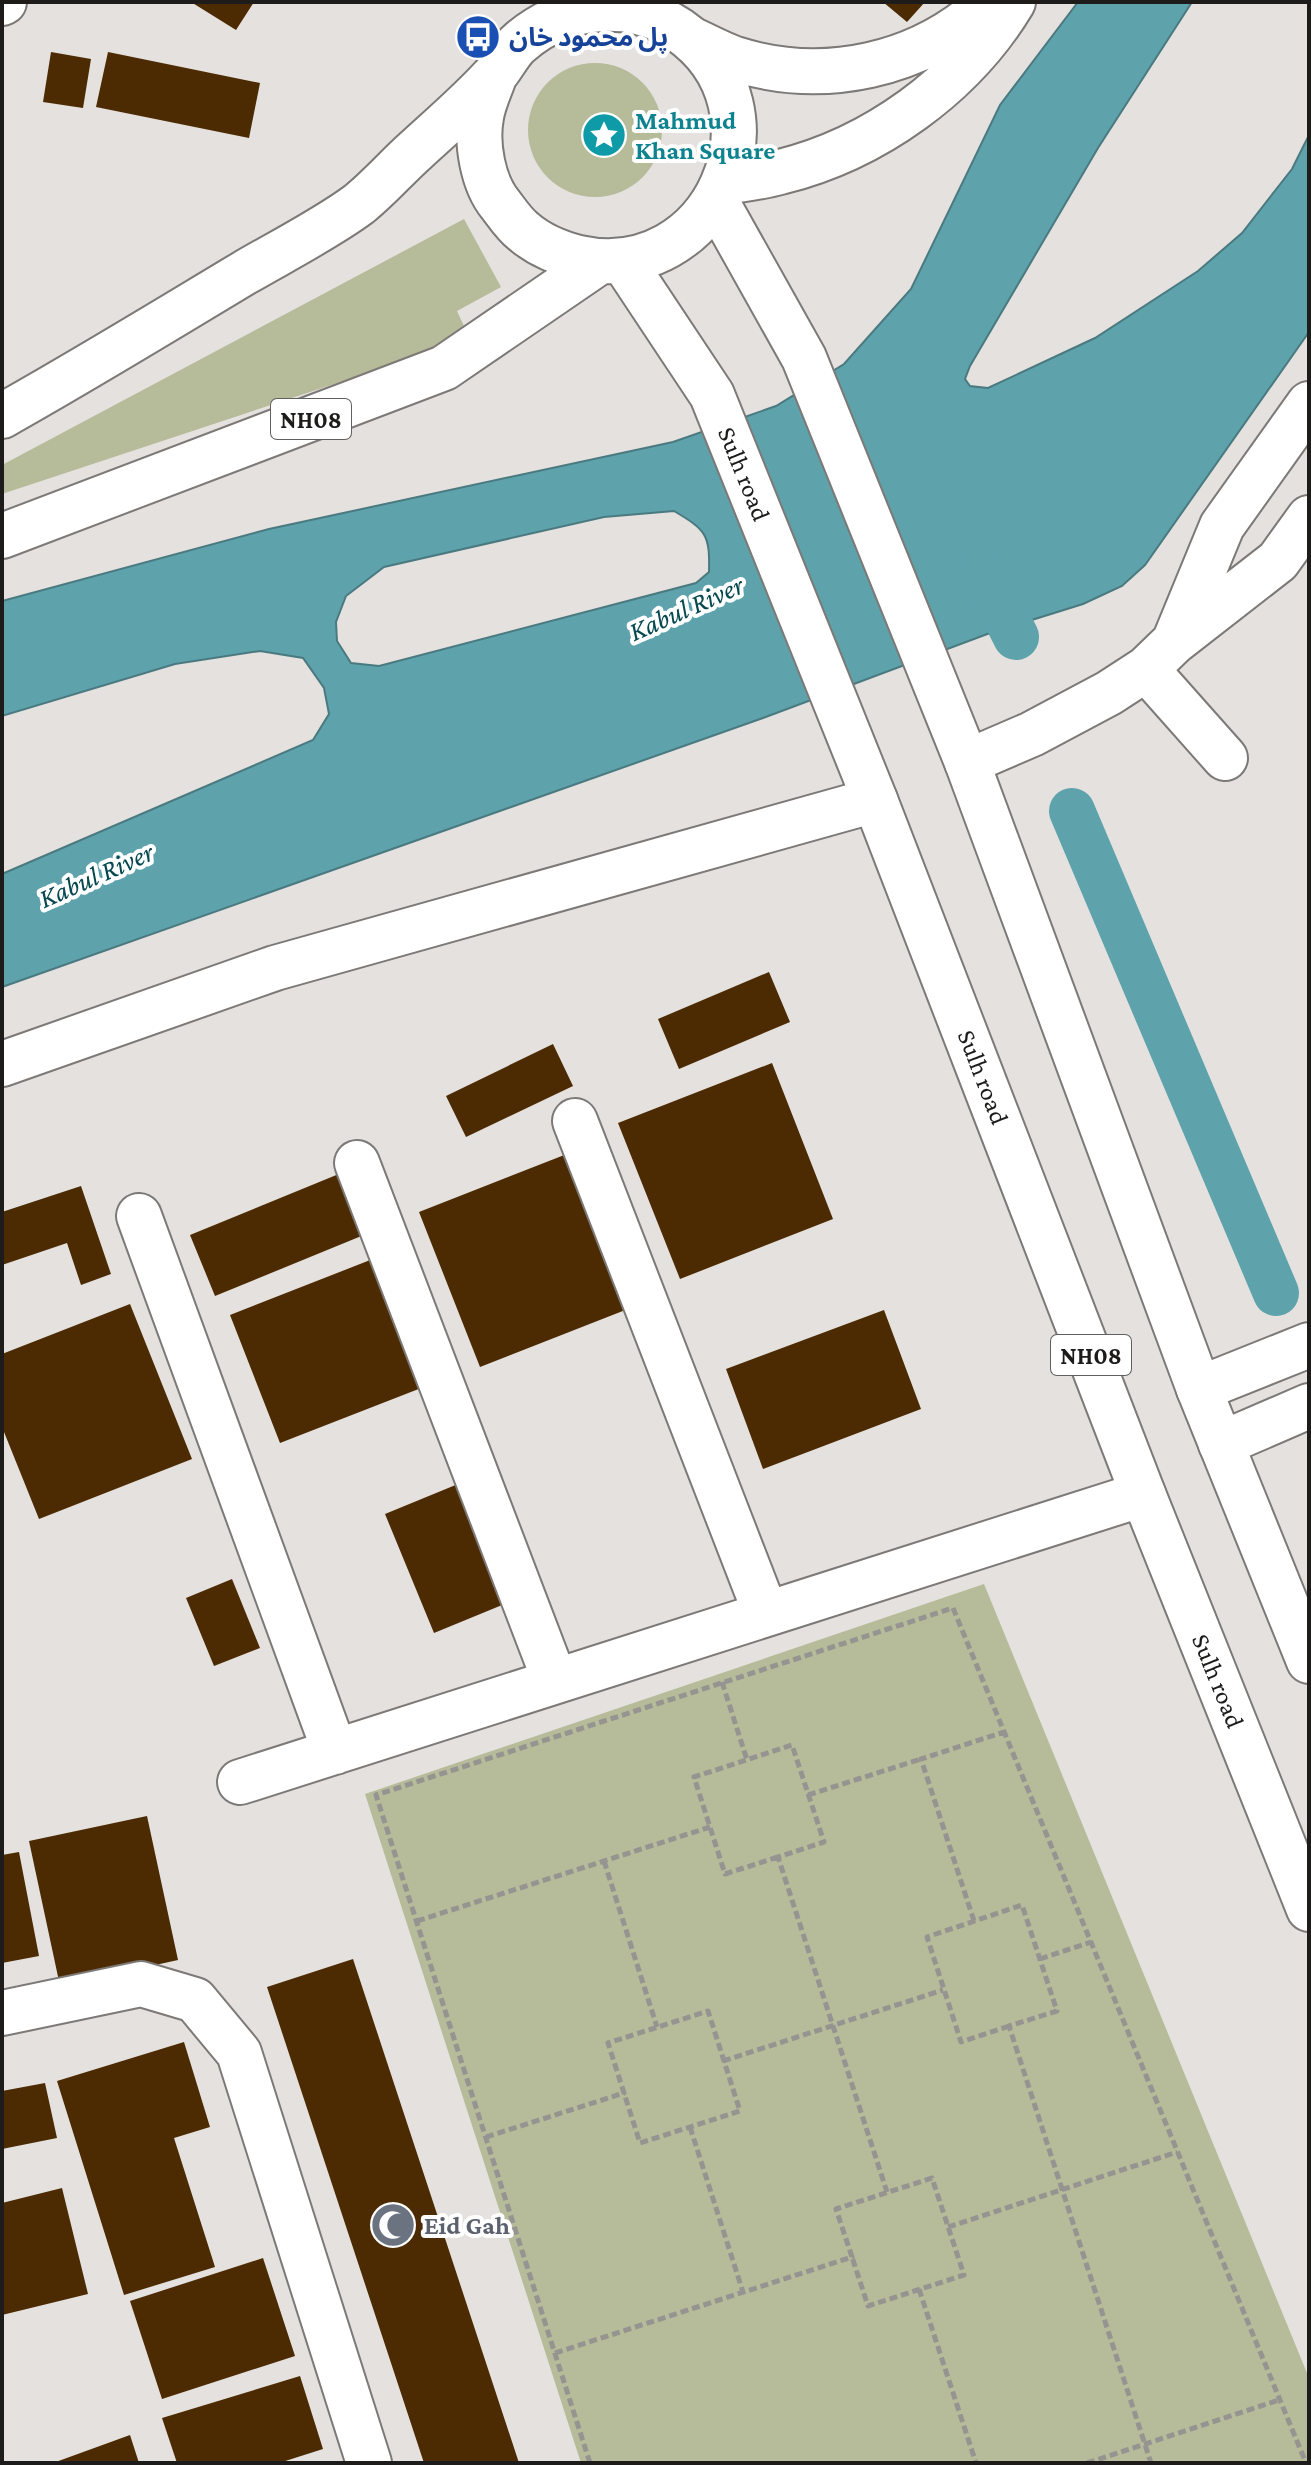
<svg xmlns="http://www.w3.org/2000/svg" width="1311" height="2465" font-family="'Crimson Pro','Noto Sans Arabic',serif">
<rect width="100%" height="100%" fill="#e4e1de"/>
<path fill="#b6bc99" d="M528 130a67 67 0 1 1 134 0a67 67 0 1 1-134 0Z
M464,219L501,287L457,311L470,339L2,494V465Z
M984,1584L1309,2378V2463H581L365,1794Z"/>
<path fill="#5ea2ac" stroke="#4a7a80" stroke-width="2" fill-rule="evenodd" d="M1078,2H1192L1098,148L970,366L965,379L970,386L988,388L1095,338L1198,271L1242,233L1292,169L1309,135V332L1145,565L1122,586L1083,604L990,633L763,718L2,987V874L313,740L329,714L324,688L303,658L260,651L175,664L2,716V601L269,529L673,442L776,406L844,364L911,289L1000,105ZM674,511C706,530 710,534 709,572L696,583L379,666L351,663L337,641L336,622L346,596L384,567L604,517Z"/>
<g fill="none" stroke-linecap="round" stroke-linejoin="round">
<path stroke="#5ea2ac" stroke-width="46" d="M983,572L1016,637
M1072,811L1276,1293"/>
</g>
<path fill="#4c2a02" d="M191,2H254L236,30Z
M883,2H925L907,22Z
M51,52L91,59L83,108L43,102Z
M108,52L260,83L249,138L96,107Z
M769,972L790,1022L679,1069L658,1019Z
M553,1044L573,1086L466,1137L446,1096Z
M772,1063L833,1219L680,1279L618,1123Z
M572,1152L633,1307L480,1367L419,1212Z
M351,1169L376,1230L215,1296L190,1235Z
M81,1186L111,1274L81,1285L67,1243L2,1265V1212Z
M383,1255L434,1383L280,1443L230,1315Z
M130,1304L192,1459L39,1519L2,1427V1354Z
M884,1310L921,1409L763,1469L726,1369Z
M458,1484L507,1603L434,1633L385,1514Z
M232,1579L260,1648L214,1666L186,1598Z
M147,1816L178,1960L60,1986L29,1841Z
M19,1852L39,1956L2,1963V1855Z
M353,1959L519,2463H424L267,1987Z
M184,2042L210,2127L174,2138L215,2267L124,2295L57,2081Z
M45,2083L57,2138L2,2149V2091Z
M62,2188L88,2294L2,2315V2203Z
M263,2258L295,2356L162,2399L130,2301Z
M300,2376L323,2449L279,2463H177L162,2418Z
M130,2435L139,2463H53Z"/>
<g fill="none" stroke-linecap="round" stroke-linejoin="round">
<g stroke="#7c7976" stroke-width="48">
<path id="minor" d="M2,3L4,2
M1175,640L1222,526L1309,404
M1146,669L1225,758
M967,762L1032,734L1109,693L1146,669L1174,642L1278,561L1309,518
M2,1064L275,968L875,800
M575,1121L766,1614
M357,1163L555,1681
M139,1216L335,1752
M240,1782L1143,1494
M2,2013L141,1984L195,2000L239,2053L369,2463"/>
</g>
<g stroke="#7c7976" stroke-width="48">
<path id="major" d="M695,41C708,47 721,54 735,59C824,87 921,66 989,2
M726,182C744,179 762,177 780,172C874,149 963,85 1013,2
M1199,1389L1309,1345
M1221,1444L1309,1406"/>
</g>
<g stroke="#7c7976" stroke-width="48">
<path id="highway" d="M716,201L804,358L967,762L1199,1389L1309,1661
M623,261L712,395L875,800L1143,1494L1309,1909
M2,416C84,370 164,321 244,273C280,252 327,228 359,204C379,188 396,168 415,151C441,127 468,104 492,78C502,68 507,55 517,45C531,32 548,22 565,16C604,3 645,7 679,30C793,109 714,287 579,258C559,253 539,245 523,231C514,224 507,213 500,204C483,183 476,144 481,117C483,103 490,89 494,77
M2,536L444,368L599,262"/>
</g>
<path stroke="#969491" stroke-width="5" stroke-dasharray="8 4" stroke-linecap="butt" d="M722,1682L747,1760
M808,1795L921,1759
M778,1857L725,1874L694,1777L792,1745L824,1842L778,1857L887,2192
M604,1861L657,2027
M417,1921L710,1827
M974,1921L921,1759L1004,1732
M1040,1959L1091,1942
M1009,2026L961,2042L927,1937L1022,1905L1057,2011L1009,2026L1151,2463
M723,2061L943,1990
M690,2127L743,2292
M486,2137L624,2093L608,2043L708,2011L740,2111L640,2143L624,2093
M948,2227L1177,2152
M919,2289L976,2463
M555,2353L852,2257L836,2209L932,2178L964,2275L868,2306L852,2257
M590,2463L376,1795L953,1608L1306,2463
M1087,2463L1279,2400"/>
<use href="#minor" stroke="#fff" stroke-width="44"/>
<use href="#major" stroke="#fff" stroke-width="44"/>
<use href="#highway" stroke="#fff" stroke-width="44"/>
</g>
<defs>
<g id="bus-disc" transform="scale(2.3)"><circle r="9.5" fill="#1a4fb4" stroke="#fff"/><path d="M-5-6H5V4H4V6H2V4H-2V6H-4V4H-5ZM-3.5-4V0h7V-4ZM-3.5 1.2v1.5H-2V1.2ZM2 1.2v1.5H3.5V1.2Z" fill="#fff"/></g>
<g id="sight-disc" transform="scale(2.3)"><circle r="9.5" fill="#0f9aa8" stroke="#fff"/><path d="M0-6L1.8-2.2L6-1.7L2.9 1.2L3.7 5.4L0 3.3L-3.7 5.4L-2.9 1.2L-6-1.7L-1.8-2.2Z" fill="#fff"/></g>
<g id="mosque-disc" transform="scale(2.3)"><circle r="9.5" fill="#6b7280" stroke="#fff"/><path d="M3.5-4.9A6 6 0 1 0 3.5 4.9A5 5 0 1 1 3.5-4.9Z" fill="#fff"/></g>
</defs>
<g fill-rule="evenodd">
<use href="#bus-disc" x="478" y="37"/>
<use href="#sight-disc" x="604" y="135"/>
<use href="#mosque-disc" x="393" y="2225"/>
</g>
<g text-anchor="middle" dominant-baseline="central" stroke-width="8" stroke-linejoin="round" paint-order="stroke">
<g fill="#fff" stroke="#61605f" stroke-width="2">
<rect x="271" y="399" width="80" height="40" rx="6"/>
<rect x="1051" y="1335" width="80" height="40" rx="6"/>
</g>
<g font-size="24" font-weight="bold" fill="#1d1c1b">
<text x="311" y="419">NH08</text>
<text x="1091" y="1355">NH08</text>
</g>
<g font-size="26" font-weight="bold" fill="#164399" stroke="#fff" text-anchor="start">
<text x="509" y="37">پل محمود خان</text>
</g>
<g font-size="26" font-weight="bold" fill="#0d838f" stroke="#fff" text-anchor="start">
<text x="635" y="120">Mahmud<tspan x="635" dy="30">Khan Square</tspan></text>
</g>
<g font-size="26" fill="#1d1c1b" stroke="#fff">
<text transform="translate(744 474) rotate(68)">Sulh road</text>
<text transform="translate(983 1077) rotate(69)">Sulh road</text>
<text transform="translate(1218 1681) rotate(68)">Sulh road</text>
</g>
<g font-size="26" font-weight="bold" fill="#5b616d" stroke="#fff" text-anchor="start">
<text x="424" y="2225">Eid Gah</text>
</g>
<g font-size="28" font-style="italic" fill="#06484f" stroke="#fff">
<text transform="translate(686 608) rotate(-24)">Kabul River</text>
<text transform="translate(96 875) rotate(-24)">Kabul River</text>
</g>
</g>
<rect width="1311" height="2465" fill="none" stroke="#1d1c1b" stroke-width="8"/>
</svg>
